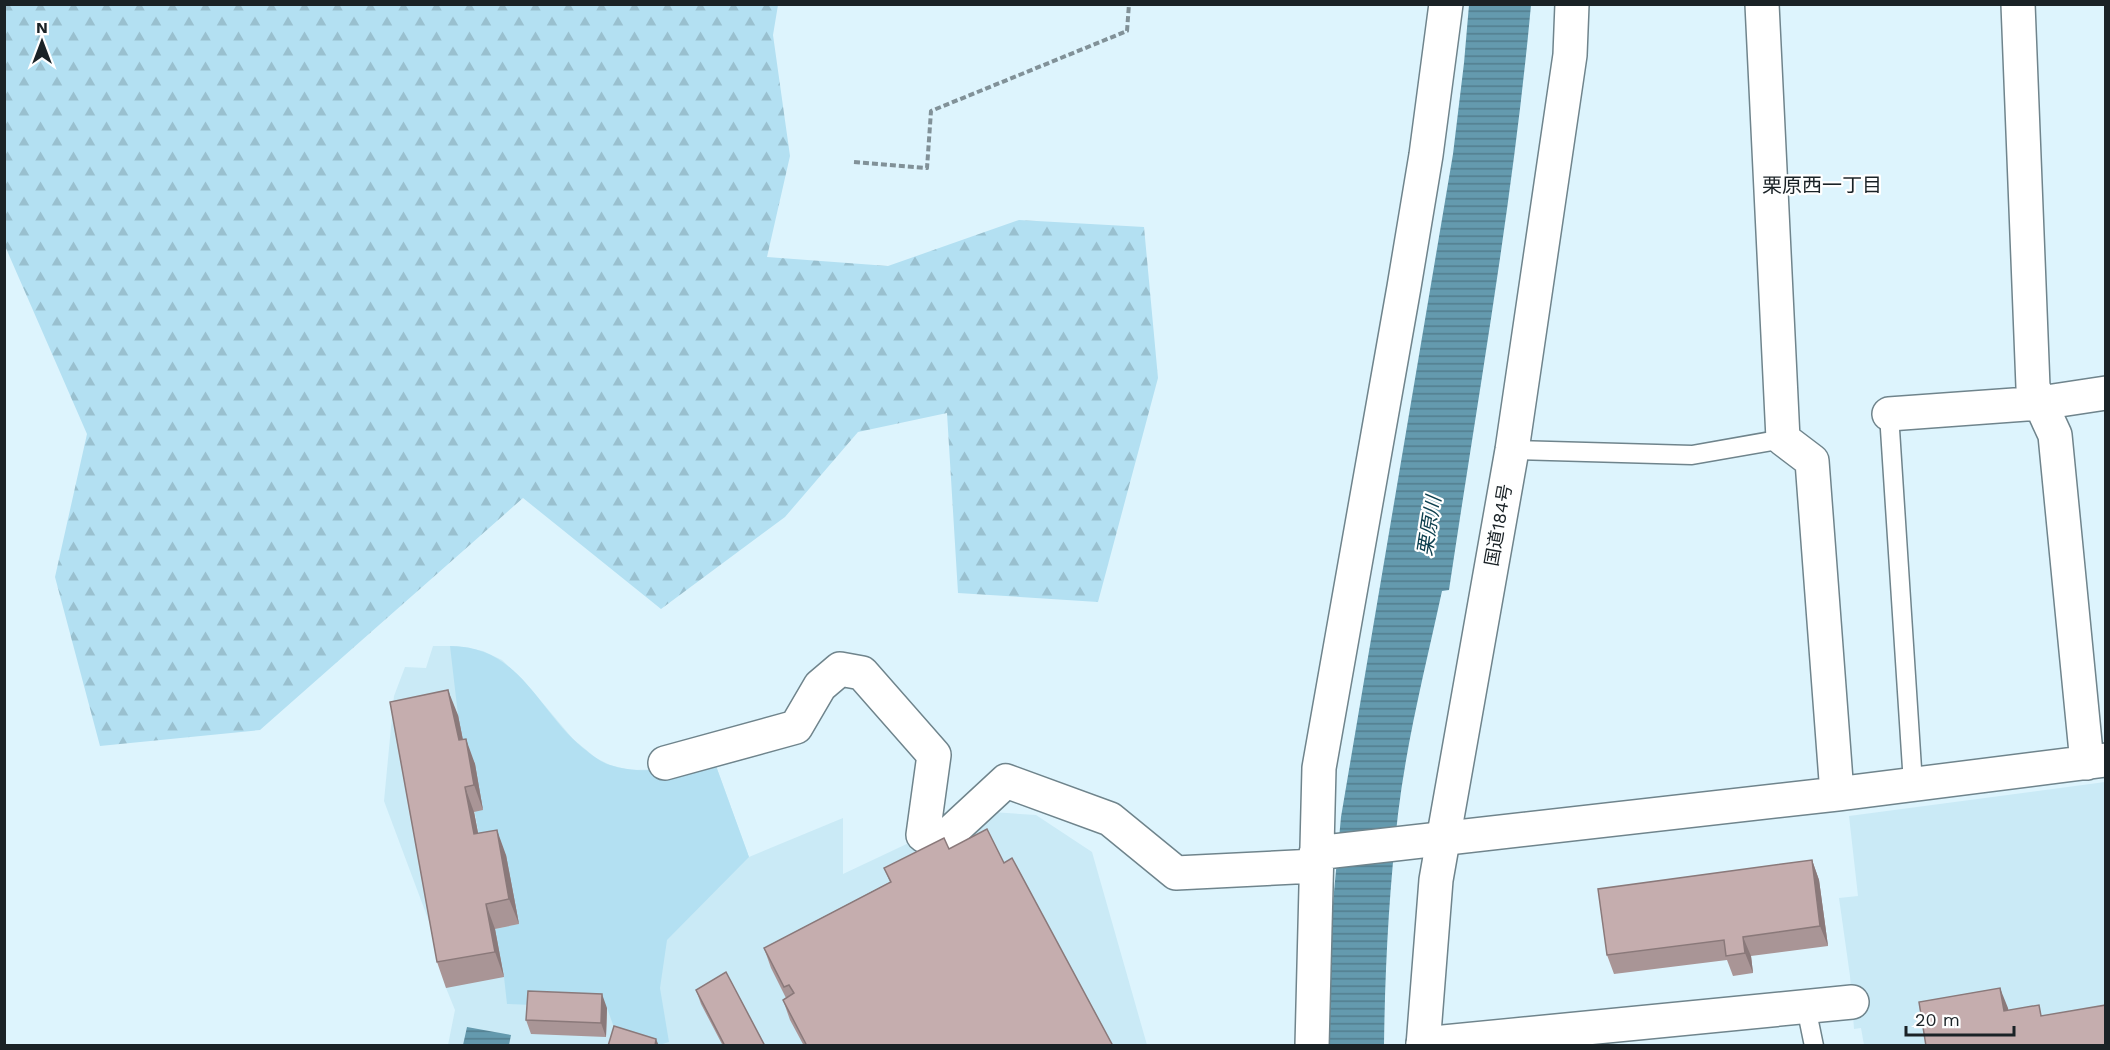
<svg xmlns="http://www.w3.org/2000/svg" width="2110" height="1050" font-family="'Work Sans','Noto Sans JP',sans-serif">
<defs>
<pattern id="forest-firs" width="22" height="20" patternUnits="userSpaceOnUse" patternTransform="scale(1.5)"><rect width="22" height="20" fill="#b3e0f2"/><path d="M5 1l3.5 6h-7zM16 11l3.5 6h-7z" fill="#99c0cf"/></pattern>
<pattern id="water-rules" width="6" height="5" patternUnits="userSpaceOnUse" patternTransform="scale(1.5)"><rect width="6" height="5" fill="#649aae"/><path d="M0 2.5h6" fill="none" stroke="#527d8d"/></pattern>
</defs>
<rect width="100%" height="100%" fill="#ddf4fd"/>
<path fill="#caeaf6" d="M433,646H456L483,651L502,660L525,682L573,739L596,758L610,765L630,770L673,769L715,763L749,857L843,818V874L913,841L992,812L1036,815L1092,852L1147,1045H448L455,1010L446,988L440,951L384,801L394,696L405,667L426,668Z
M2105,782V1045H1864L1861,1028L1854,1029L1850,976L1839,898L1858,896L1849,816Z"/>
<path fill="url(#forest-firs)" d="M4,5H778L773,35L790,156L767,257L888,266L1019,220L1144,227L1158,378L1098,602L958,593L947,413L858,432L785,517L661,609L523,498L260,730L100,746L55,577L87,434L5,246Z"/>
<path fill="#b3e0f2" d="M450,646C520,646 537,710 583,748C592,755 600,762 610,765C641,776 684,767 715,763L749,857L667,940L660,988L669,1042L659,1045L616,1033L607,1008L507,1004L504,977L495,929L519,924L483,859L458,715Z"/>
<path fill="url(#water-rules)" d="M1469,5H1531C1513,201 1478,395 1449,590L1442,591C1426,665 1407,739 1398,814C1389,891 1385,968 1384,1045L1325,1046L1328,956L1341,817L1453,154L1464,63Z
M467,1027L511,1035L509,1045H463Z"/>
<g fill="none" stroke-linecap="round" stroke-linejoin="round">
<g stroke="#6f848c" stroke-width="21">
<path id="lane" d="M1889,414L1913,784
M1512,450L1692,455L1783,439
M1806,1007L1814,1046"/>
</g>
<g stroke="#6f848c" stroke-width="36">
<path id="street" d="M1762,4L1783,439L1812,461L1837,794
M2018,4L2033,387L2055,435L2087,763
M1889,414L2040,403L2106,393
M665,763L796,727L820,686L840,669L862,673L934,755L923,835L938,844L1006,781L1110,819L1176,873L1315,866
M1316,853L1837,794L2106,760
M1312,1046L1319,768L1404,287L1426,155L1446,4"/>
</g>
<g stroke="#6f848c" stroke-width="36">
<path id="secondary" d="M1423,1044L1852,1002"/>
</g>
<g stroke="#6f848c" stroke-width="36">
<path id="highway" d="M1423,1046L1436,880L1512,450L1570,55L1572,4"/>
</g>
<path stroke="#819198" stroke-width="4" stroke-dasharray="6 3" stroke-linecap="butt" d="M854,162L927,168L931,111L1127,31L1129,4"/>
<use href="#lane" stroke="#fff" stroke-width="18"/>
<use href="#street" stroke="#fff" stroke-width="33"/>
<use href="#secondary" stroke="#fff" stroke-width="33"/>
<use href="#highway" stroke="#fff" stroke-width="33"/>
</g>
<path fill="#a99596" d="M458,715L463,740L475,764L483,810L474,812L478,833L506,855L519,924L495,929L504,977L446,988L437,962Z
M949,849L1004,863L1113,1046H804L790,1020L783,1000L786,998L771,968L764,948L890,882L884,868Z
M1812,860L1819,880L1828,946L1751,956L1753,973L1733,976L1727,960L1614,974L1607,955Z
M696,990L765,1046H723L701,1004Z
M607,1008L606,1037L531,1034L526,1020Z"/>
<path fill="#8a797a" d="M448,690L458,715L468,766L459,740Z
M466,739L475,764L483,810L474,785Z
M465,787L474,812L483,859L474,834Z
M497,830L506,855L519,924L509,899Z
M1812,860L1819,880L1828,946L1820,926Z
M486,904L495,929L504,977L495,952Z
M1743,937L1751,956L1753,973L1745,953Z
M2000,988L2008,1008L2012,1031L2004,1011Z
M602,994L607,1008L606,1037L601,1023Z
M656,1039L659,1046H655Z"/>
<path fill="#c5adae" stroke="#8a797a" stroke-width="1.5" d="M448,690L459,740L466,739L474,785L465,787L474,834L497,830L509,899L486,904L495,952L437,962L390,702Z
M987,829L1004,863L1012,858L1113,1046H807L783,1000L794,993L789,985L784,987L764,948L891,882L884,868L944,838L949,849Z
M1812,860L1820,926L1743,937L1745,953L1726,956L1724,940L1607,955L1598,889Z
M726,972L765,1046H725L696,990Z
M2000,988L2004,1011L2039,1005L2041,1016L2106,1005V1046H1926L1919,1002Z
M528,991L602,994L601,1023L526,1020Z
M614,1026L656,1039L655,1046H608Z"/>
<g text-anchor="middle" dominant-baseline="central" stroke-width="4.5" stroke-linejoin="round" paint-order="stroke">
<g font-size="18" fill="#1a2226" stroke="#fff">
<text transform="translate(1498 525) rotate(-80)">国道184号</text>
</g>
<g font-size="20" fill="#1a2226" stroke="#fff">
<text x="1822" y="185">栗原西一丁目</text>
</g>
<g font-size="20" font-style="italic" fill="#0e404f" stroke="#fff">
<text transform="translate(1429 526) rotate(-81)">栗原川</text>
</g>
</g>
<rect width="2110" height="1050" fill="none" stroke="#1a2226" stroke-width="12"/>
<g transform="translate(42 42)" stroke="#ffffff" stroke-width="4.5" paint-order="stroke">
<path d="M0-4.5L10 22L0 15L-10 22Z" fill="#1a2226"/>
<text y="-9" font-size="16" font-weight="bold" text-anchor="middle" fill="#1a2226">N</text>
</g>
<path d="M1906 1026v9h108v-9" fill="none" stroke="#1a2226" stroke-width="3"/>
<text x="1915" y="1026" font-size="18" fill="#1a2226" stroke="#ffffff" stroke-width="4.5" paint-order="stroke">20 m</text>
</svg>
